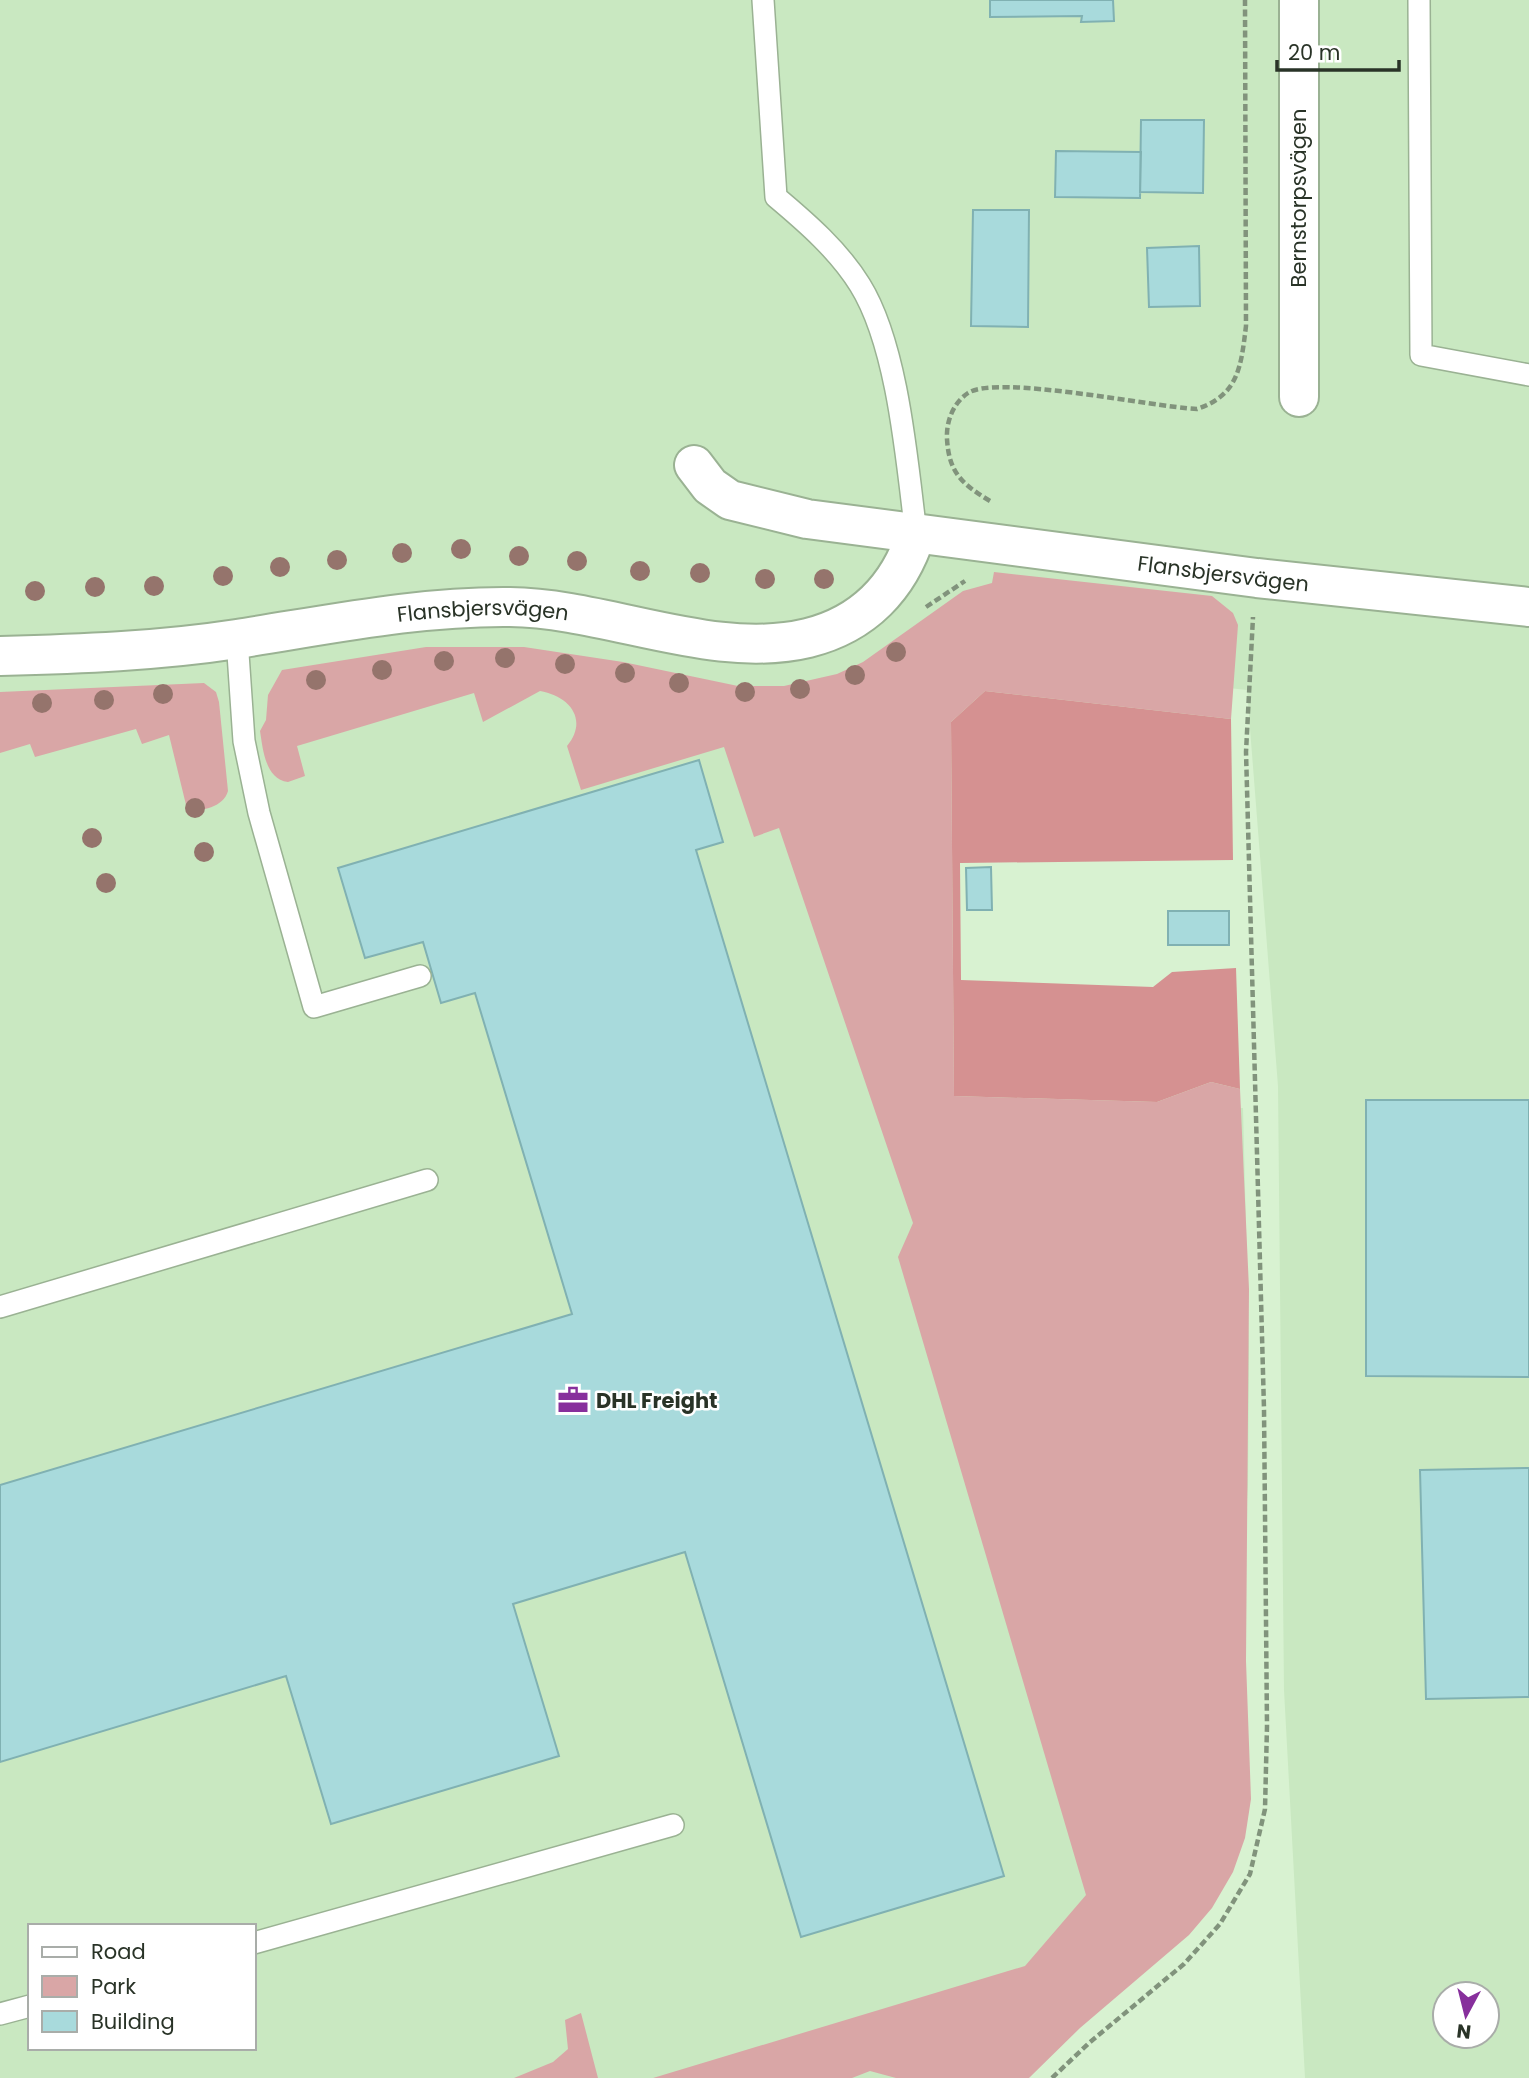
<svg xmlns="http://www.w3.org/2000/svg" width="1529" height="2078" font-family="Poppins,sans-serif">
<rect width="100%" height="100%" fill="#d8f2d1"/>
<path fill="#c9e8c1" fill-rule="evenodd" d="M0,0H1529V2078H1305L1284,1690L1278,1086L1247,690L939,656L946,1108H1243L1249,1347L1248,1485L1236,1659L988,2078H0ZM30,1926H254V2048H30ZM1445,1994H1487V2036H1445Z"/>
<path fill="#d9a6a6" d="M994,572L1212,596L1233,613L1238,625L1231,719L985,691L951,722L954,1096L1157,1102L1211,1082L1240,1089L1249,1289L1246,1661L1251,1799L1245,1838L1233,1872L1212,1908L1189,1935L1080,2028L1029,2078H896L870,2071L852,2078H653L1025,1966L1086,1895L898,1257L913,1223L779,828L754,837L724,747L581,790L567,746C589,719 569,696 540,691L483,722L474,693L297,746L305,776L288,782C265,779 263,749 260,731L266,720L268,695L282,670L426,647H524L623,662L738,686H784L837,674L863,662L963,591L992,583Z
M204,683L216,692L219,702L228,791C223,808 203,809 188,813L169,735L142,744L136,729L35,757L30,744L0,753V692Z
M581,2013L598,2078H514L553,2062L568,2049L565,2020Z"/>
<path fill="#d59191" d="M985,691L1231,719L1233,860L960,863L961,980L1153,987L1172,972L1236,968L1240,1089L1211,1082L1157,1102L954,1096L951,722Z"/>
<path fill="#a8dadc" stroke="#80b1b2" stroke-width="2" d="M990,0H1113L1114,21L1081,22L1082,16L990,17Z
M1141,120H1204L1203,193L1140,192Z
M1056,151L1141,152L1140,198L1055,197Z
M973,210H1029L1028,327L971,326Z
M1199,246L1200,306L1149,307L1147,248Z
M699,760L723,842L696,850L1004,1876L801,1937L685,1552L513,1604L559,1756L331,1824L286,1676L0,1762V1485L572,1314L475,993L441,1003L423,942L365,958L338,868Z
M991,867L992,910H967L966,868Z
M1168,911H1229V945H1168Z
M1366,1100H1529V1377L1366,1376Z
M1529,1468V1697L1426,1699L1420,1470Z"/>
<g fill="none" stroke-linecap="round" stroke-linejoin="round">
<g stroke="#9ab293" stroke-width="24">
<path id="service" d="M763,0L776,197C807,223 839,251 860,285C898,346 907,462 916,534
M1419,0L1421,355L1529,375
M237,639L244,741L259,813L314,1007L420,976
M0,1307L427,1180
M254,1943L673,1825
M0,2014L30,2006"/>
</g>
<g stroke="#9ab293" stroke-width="42">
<g id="minor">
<path d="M1299,397V0"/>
<path id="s1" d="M694,465L710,486L730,500L807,519L1257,578L1529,607"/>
<path id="s2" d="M0,656C79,654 159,651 237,639C328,625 418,606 510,607C607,608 713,661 808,638C864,624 899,587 916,534"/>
</g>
</g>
<path stroke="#81937c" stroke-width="4.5" stroke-dasharray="7 3.5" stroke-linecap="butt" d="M990,501C962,484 949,473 947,439C946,422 953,403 968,393C996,374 1154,407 1197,409C1239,395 1241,366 1246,326L1245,0
M926,607L965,581
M1052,2078L1089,2043L1184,1964L1220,1924L1250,1874L1265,1809L1267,1726L1264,1409L1246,752L1253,617"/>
<use href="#service" stroke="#fff" stroke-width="21"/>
<use href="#minor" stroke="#fff" stroke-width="38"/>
</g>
<g fill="#95746c">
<circle cx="461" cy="549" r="10"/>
<circle cx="402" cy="553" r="10"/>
<circle cx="519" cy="556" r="10"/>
<circle cx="337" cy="560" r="10"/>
<circle cx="577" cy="561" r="10"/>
<circle cx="280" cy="567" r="10"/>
<circle cx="640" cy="571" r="10"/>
<circle cx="700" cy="573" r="10"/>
<circle cx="223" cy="576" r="10"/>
<circle cx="765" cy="579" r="10"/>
<circle cx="824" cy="579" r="10"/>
<circle cx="154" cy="586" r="10"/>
<circle cx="95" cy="587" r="10"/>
<circle cx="35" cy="591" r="10"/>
<circle cx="896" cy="652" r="10"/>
<circle cx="505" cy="658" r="10"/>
<circle cx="444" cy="661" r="10"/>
<circle cx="565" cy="664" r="10"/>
<circle cx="382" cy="670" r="10"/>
<circle cx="625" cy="673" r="10"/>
<circle cx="855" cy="675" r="10"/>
<circle cx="316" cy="680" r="10"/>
<circle cx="679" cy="683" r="10"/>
<circle cx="800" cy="689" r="10"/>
<circle cx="745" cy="692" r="10"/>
<circle cx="163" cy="694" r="10"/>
<circle cx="104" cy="700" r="10"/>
<circle cx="42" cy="703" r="10"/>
<circle cx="195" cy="808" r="10"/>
<circle cx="92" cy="838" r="10"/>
<circle cx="204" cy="852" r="10"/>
<circle cx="106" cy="883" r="10"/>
</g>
<defs>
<g id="office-bare" transform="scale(2.415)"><path d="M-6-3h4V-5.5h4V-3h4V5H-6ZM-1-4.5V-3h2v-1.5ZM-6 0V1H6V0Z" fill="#872f9c" stroke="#fff" stroke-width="2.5" paint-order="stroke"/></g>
</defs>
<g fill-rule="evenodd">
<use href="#office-bare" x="573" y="1400"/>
</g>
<g text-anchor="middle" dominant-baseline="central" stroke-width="5" stroke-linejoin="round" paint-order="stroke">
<g font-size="21" fill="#293327" stroke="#fff">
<text transform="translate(1298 198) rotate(-90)">Bernstorpsvägen</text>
<text stroke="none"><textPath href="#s1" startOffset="550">Flansbjersvägen</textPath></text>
<text stroke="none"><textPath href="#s2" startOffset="486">Flansbjersvägen</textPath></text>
</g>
<g font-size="21" font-weight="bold" fill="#293327" stroke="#fff" text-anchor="start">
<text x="596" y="1400">DHL Freight</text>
</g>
</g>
<rect x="28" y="1924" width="228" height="126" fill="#ffffff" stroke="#a9ada9" stroke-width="2"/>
<rect x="42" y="1947" width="35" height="10" fill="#ffffff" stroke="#a9ada9" stroke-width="2"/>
<text x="91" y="1959" font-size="21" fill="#293327">Road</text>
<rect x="42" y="1976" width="35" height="21" fill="#d9a6a6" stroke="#a9ada9" stroke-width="2"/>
<text x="91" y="1994" font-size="21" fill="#293327">Park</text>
<rect x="42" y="2011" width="35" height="21" fill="#a8dadc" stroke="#a9ada9" stroke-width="2"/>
<text x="91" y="2029" font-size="21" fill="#293327">Building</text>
<g transform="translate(1466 2015) rotate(187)"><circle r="33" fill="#ffffff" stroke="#a9ada9" stroke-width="2"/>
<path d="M0-5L12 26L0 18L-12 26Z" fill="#872f9c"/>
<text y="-10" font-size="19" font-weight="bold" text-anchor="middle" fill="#293327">N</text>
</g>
<path d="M1277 60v10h122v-10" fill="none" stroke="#293327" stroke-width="3.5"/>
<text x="1288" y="60" font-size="21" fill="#293327" stroke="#ffffff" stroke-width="5" paint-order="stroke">20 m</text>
</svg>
